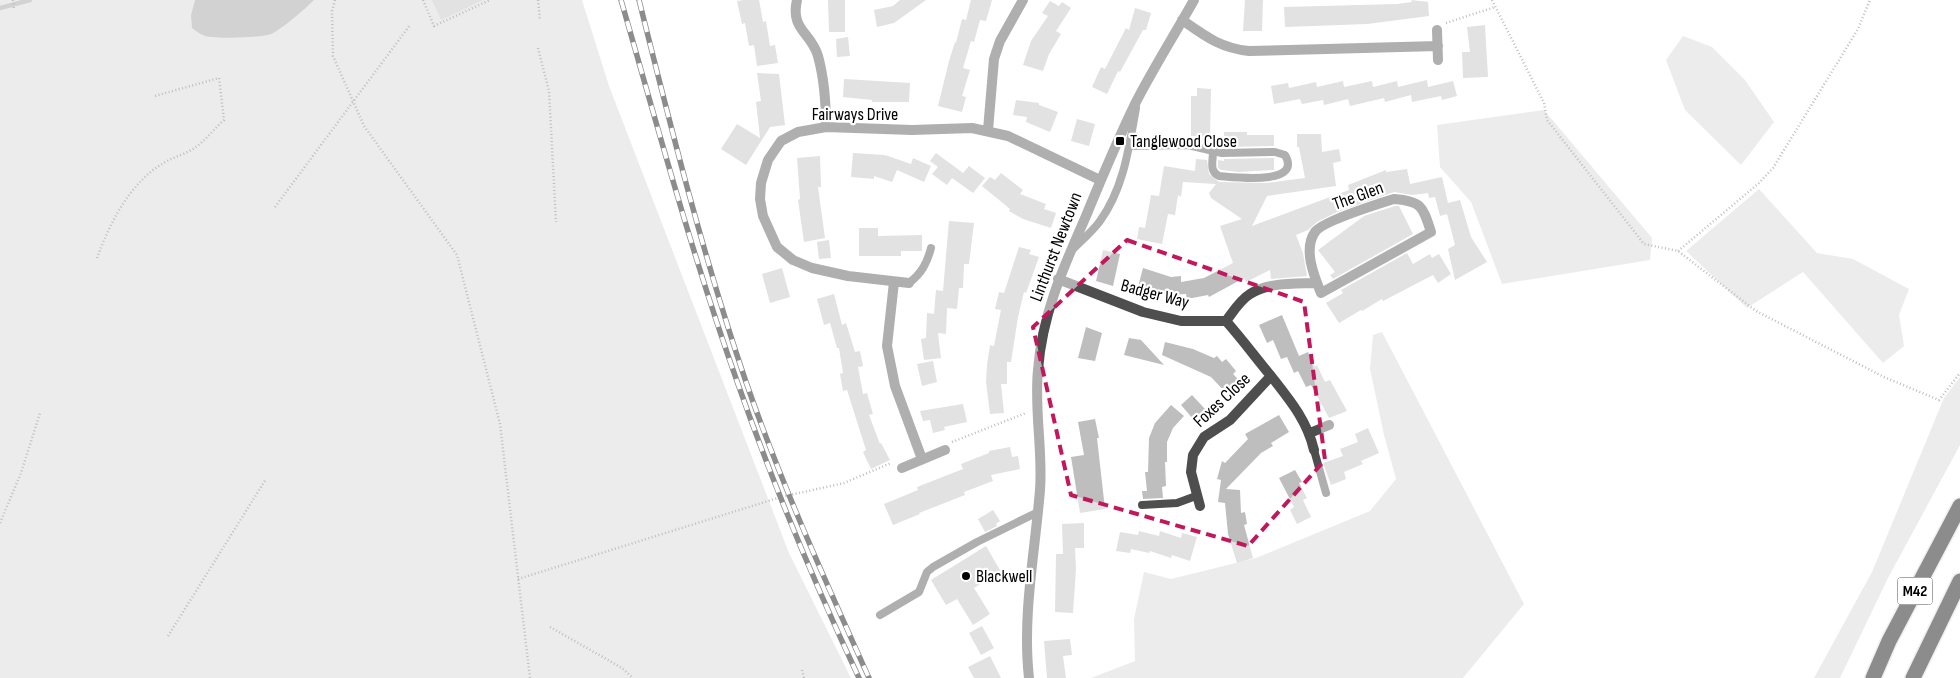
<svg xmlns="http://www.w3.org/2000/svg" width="1960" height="678" font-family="'Sofia Sans Condensed',sans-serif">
<rect width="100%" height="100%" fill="#fff"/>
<path fill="#d5d5d5" d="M0,0H582L609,86L789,553L851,678H0Z
M1683,36L1712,47L1745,80L1774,122L1741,165L1685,110L1666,60Z
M1544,110L1652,238L1650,260L1502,284L1471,202L1440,167L1437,125Z
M1759,189L1817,253L1853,259L1909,289L1899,315L1904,346L1883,363L1803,272L1747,308L1686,251Z
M1382,332L1524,604L1463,678H1091L1135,661L1134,619L1144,572L1171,579L1256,558L1370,511L1396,479L1384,435L1370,369L1373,335Z
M1960,377V445L1888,578L1840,678H1814L1872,572L1944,398Z"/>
<path fill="#9c9c9c" d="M195,0H314C305,9 282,29 271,34C260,38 218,39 205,36C200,34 197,32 192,28L191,15Z"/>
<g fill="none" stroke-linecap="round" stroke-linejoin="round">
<path stroke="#9c9c9c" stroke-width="4.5" d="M0,8L30,0"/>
</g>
<path fill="#bebebe" d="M432,0H483L441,20Z
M744,0H759L763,22L766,21L770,46L775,45L778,63L757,66L754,45L749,46L745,23L742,24L737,1Z
M828,0H845V32H829Z
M900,0H926L894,23L877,27L874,10L893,6Z
M971,0H992L986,21L980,20L974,42L971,41L963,68L970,70L962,96L966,97L962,112L938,106L949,61L955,42L956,43L962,19L966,20Z
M1245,0H1263L1262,31H1243Z
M1411,0L1428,2L1429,16L1367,24L1285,27L1284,7L1397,4L1412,2Z
M1050,1L1059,6L1062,2L1071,8L1056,31L1061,34L1049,54L1043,71L1023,65L1031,41L1048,16L1042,13Z
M1135,8L1151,13L1146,30H1143L1120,72L1118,71L1107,94L1092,87L1101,67L1105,69L1126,28L1129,30Z
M1485,25L1488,77L1463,78L1462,52H1470L1467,27Z
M848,37L850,56L837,57L836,39Z
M757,73L779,74L785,125L770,127L746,165L721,149L737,124L760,138L756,102L761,101Z
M844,79L910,83L909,102H872V100L843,97Z
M1427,80L1428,87L1453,81L1457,96L1442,100L1441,96L1412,102L1411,95L1385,102L1384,98L1350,106L1348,99L1324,105L1323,100L1302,104L1300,99L1274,104L1271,86L1288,83L1289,88L1316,82L1317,87L1343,81L1344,87L1372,81L1373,87L1397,81L1398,87Z
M1197,88L1211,89L1210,137L1191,136V96H1197Z
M1016,100L1039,103V105L1058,112L1050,132L1026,122L1027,117L1013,115Z
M1077,119L1095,124L1089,146L1071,141Z
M1224,132H1247V135H1274V146L1224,147Z
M1297,134H1321L1322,152L1339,149L1341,161L1333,163L1336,186L1267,196L1252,226L1349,190L1348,185L1386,170V172L1407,169L1410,184L1442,177L1448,203L1460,200L1471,237L1487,262L1455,280L1448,249L1455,245L1447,214L1440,216L1435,197L1429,198L1428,193L1412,195L1394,192L1337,212L1317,222L1308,230L1296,235L1303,253L1307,276L1271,279L1270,270L1246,282L1244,278L1209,297L1208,295L1187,299L1186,294L1167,295L1138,287L1143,268L1171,277L1181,276V282L1204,278L1233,263L1220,226L1242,219L1211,198L1209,193L1216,184L1183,182L1181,197L1178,195L1175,215L1168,214L1162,244L1137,239L1139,227L1145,228L1151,195L1159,196L1164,166L1195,171L1196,159L1207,160L1209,174L1219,182L1265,183L1305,178L1299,147H1297Z
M853,153L885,155L911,164L913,158L931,166L924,182L897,170L892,182L874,176V179L851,177Z
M936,153L963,173L969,166L985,178L973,193L952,178L947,185L932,174L938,167L930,161Z
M820,156L821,187H818L825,238L804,242L798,200L800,199L797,158Z
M1274,158V170L1238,172L1221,170L1218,168V160L1224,161V159Z
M1001,173L1023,190L1020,194L1046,204L1044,209L1056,213L1051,228L1023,219L1009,211L1010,209L982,186L990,177L995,180Z
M1395,206H1399L1413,234L1333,279L1330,275L1335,272L1318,250L1364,216Z
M949,221L974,223L969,264H964L963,288H959L957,309L947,308L946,334L938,333L941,358L924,360L921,339L926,338L927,313L934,314L936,290L943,291Z
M859,228H878V236L922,235V251H901V256H859Z
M829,240L831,258L819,259L817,242Z
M1019,247L1031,250L1029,254L1039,257L1026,293L1024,292L1018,317L1011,362H1007V384H1001L1004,413L990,414L986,382L987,365L990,345L994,346L1001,310L995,309L999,292L1004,293Z
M1103,250L1120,254L1113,286L1096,281Z
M1407,253L1413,264L1430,254L1432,258L1439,254L1451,274L1438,283L1433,275L1383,301L1382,299L1362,311L1361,310L1339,323L1326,303L1343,293L1341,290Z
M782,268L790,297L770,303L762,274Z
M834,294L842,325L846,323L855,352L860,351L863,366L858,367L863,394L867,393L873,414L869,415L880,444L881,443L890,460L871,469L863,452L866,450L847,390L843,391L840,374L843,373L839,348H837L830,323L824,325L817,299Z
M1282,315L1299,356L1308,352L1315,367L1317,365L1325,382L1330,380L1347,411L1329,418L1311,385L1306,387L1298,371L1294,373L1287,357L1281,359L1273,340L1267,343L1259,325Z
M1086,327L1102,333L1095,361L1078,358Z
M1129,338L1141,340L1164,365L1124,355Z
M1165,342L1193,349L1214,358L1217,356L1222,362L1226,359L1236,371L1233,374L1243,384L1229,396L1211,377L1162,355Z
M933,361L937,382L922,386L917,364Z
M1192,395L1205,409L1194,420L1181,405Z
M963,404L967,422L944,427L945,430L933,433L930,420L923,421L920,411Z
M1171,405L1184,416L1173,428L1167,442V462H1165L1166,486L1162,487L1163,498L1143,499L1142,491H1147L1145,472H1148L1149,438L1155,423Z
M1279,415L1289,432L1271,443L1273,446L1261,453L1226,489L1240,490L1241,513L1245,512L1247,524L1244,525L1253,558L1237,563L1228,534L1225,503L1218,502L1221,480L1217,479L1222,461L1225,463L1248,439L1245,434Z
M1095,419L1099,438H1097L1105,509L1080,513L1071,457L1084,455L1078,422Z
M1368,428L1379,453L1361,461L1363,464L1344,472L1346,479L1331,485L1323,463L1343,456L1340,449L1358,442L1355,434Z
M1010,447L1012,457L1018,456L1020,469L991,475L993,481L964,492L965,495L919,513L920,514L893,525L884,504L918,490L917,487L963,469L961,464L989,453V451Z
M1295,470L1302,482L1299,483L1307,498L1303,500L1311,517L1297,524L1290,510L1294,507L1279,478Z
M993,510L1000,521L996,524L997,526L985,532L978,519Z
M1084,523V548H1075L1076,569L1073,613L1055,612L1056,554H1063L1062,524Z
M1139,531L1159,536L1160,531L1181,538L1182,533L1197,537L1190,561L1172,555L1171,558L1150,551L1149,553L1131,549L1130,553L1116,551L1120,532L1138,535Z
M986,546L1001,572L974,588L990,614L973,625L957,599L946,605L931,580Z
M982,626L994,648L981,655L969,633Z
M1070,639L1072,655L1063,656L1066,678H1047L1044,641Z
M990,656L1001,678H974L968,667Z"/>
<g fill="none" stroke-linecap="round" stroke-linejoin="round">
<g stroke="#dbdbdb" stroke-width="18">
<path id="motorway" d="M1873,678L1889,641L1960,506
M1913,678L1960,581"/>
</g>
<path stroke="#707070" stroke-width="2.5" stroke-dasharray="1 2.5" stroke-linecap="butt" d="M13,0L14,10
M335,0L332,11L333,56L364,126L457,255L500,424L530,678
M423,0L434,26L490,0
M538,0L540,20
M1492,0L1544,103L1547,120L1644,244L1678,251L1756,311L1884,377L1939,400L1960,373
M1446,23L1495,7
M538,48L549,91L556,222
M275,207L410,25
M1678,251L1759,183L1773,168L1858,29L1870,0
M97,258C110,223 129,184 162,164C171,158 183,155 193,149C204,142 214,129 224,120L219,78L155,96
M952,442L1026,413
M0,523L21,473L40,413
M518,579L781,497L844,483L891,463
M550,627L622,668L633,678
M168,636L266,479
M802,670L804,678"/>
<path stroke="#4e4e4e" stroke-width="8" d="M1129,146L1188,145L1222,153L1275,152L1285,155C1303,186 1234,177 1219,176C1209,172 1213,161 1213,151
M1073,249C1082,240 1093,231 1100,221C1124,188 1129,147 1136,108
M909,283C922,273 927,263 931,248
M1314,450L1326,493
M1142,505L1177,503L1196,496
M880,615L919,592L927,572L933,567L977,542L1038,512"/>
<path stroke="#4e4e4e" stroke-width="10" d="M797,0C790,30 811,32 818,56C824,78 826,104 826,127
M1182,20C1205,36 1220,48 1249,51L1438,46
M1437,30L1438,60
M988,130L994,59L1000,41L1023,0
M1394,199C1422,201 1423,207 1431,232L1321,293C1314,276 1303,249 1315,232C1323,221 1378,204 1394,199Z
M1058,279L1143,312L1181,321H1226C1242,339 1256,358 1271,376C1289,399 1307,420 1314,450
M894,282L887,346L895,386L922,459
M909,283L848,276L812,268L793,260L777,247L763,216L760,199L761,183L768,160L781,141L798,132L826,127L912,130L972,128L1008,136L1100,180
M1226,321C1233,312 1240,300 1250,294C1268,282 1296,284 1317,283
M1310,433L1329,425
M902,468L945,450
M1200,506L1191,472L1193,455L1204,437L1230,420L1271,376
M1029,678C1022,616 1035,552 1040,490C1043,450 1034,410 1038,370C1042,314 1064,266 1086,216C1102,177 1118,139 1136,102C1154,67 1175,34 1194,0"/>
<use href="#motorway" stroke="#000" stroke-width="15"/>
<g stroke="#000" stroke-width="5.5">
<path id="rail" d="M621,0C658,128 693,258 738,384C773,484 814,582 859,678
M639,0C671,128 703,256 746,382C781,483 825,580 869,678"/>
</g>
<use href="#rail" stroke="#fff" stroke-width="4" stroke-dasharray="11" stroke-linecap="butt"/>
</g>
<path d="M0 0H1960V678H0ZM1127,240L1304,302L1325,460L1248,546L1071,495L1033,327Z" fill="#fff" fill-opacity=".55" fill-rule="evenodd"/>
<path fill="none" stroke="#c2185b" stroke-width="4" stroke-dasharray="10 6" stroke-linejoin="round" d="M1127,240L1304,302L1325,460L1248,546L1071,495L1033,327Z"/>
<g fill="#000" stroke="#fff" stroke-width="2">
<rect x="1115" y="136" width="10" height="10" rx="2.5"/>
<circle cx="966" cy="576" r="5"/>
</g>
<g text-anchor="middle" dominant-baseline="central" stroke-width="4.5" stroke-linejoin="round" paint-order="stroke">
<rect fill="#fff" stroke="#4c4c4c" stroke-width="1" x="1897.5" y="577.5" width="35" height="27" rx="4"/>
<g font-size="16" font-weight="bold" fill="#000">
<text x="1915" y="591">M42</text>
</g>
<g font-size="18" fill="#000" stroke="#fff">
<text x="855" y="114">Fairways Drive</text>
<text transform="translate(1358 196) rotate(-20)">The Glen</text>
<text transform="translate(1056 247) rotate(-69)">Linthurst Newtown</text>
<text transform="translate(1155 294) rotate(15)">Badger Way</text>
<text transform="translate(1222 400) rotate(-43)">Foxes Close</text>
</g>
<g font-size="18" fill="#000" stroke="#fff" text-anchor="start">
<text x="1130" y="141">Tanglewood Close</text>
<text x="976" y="576">Blackwell</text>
</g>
</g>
</svg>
